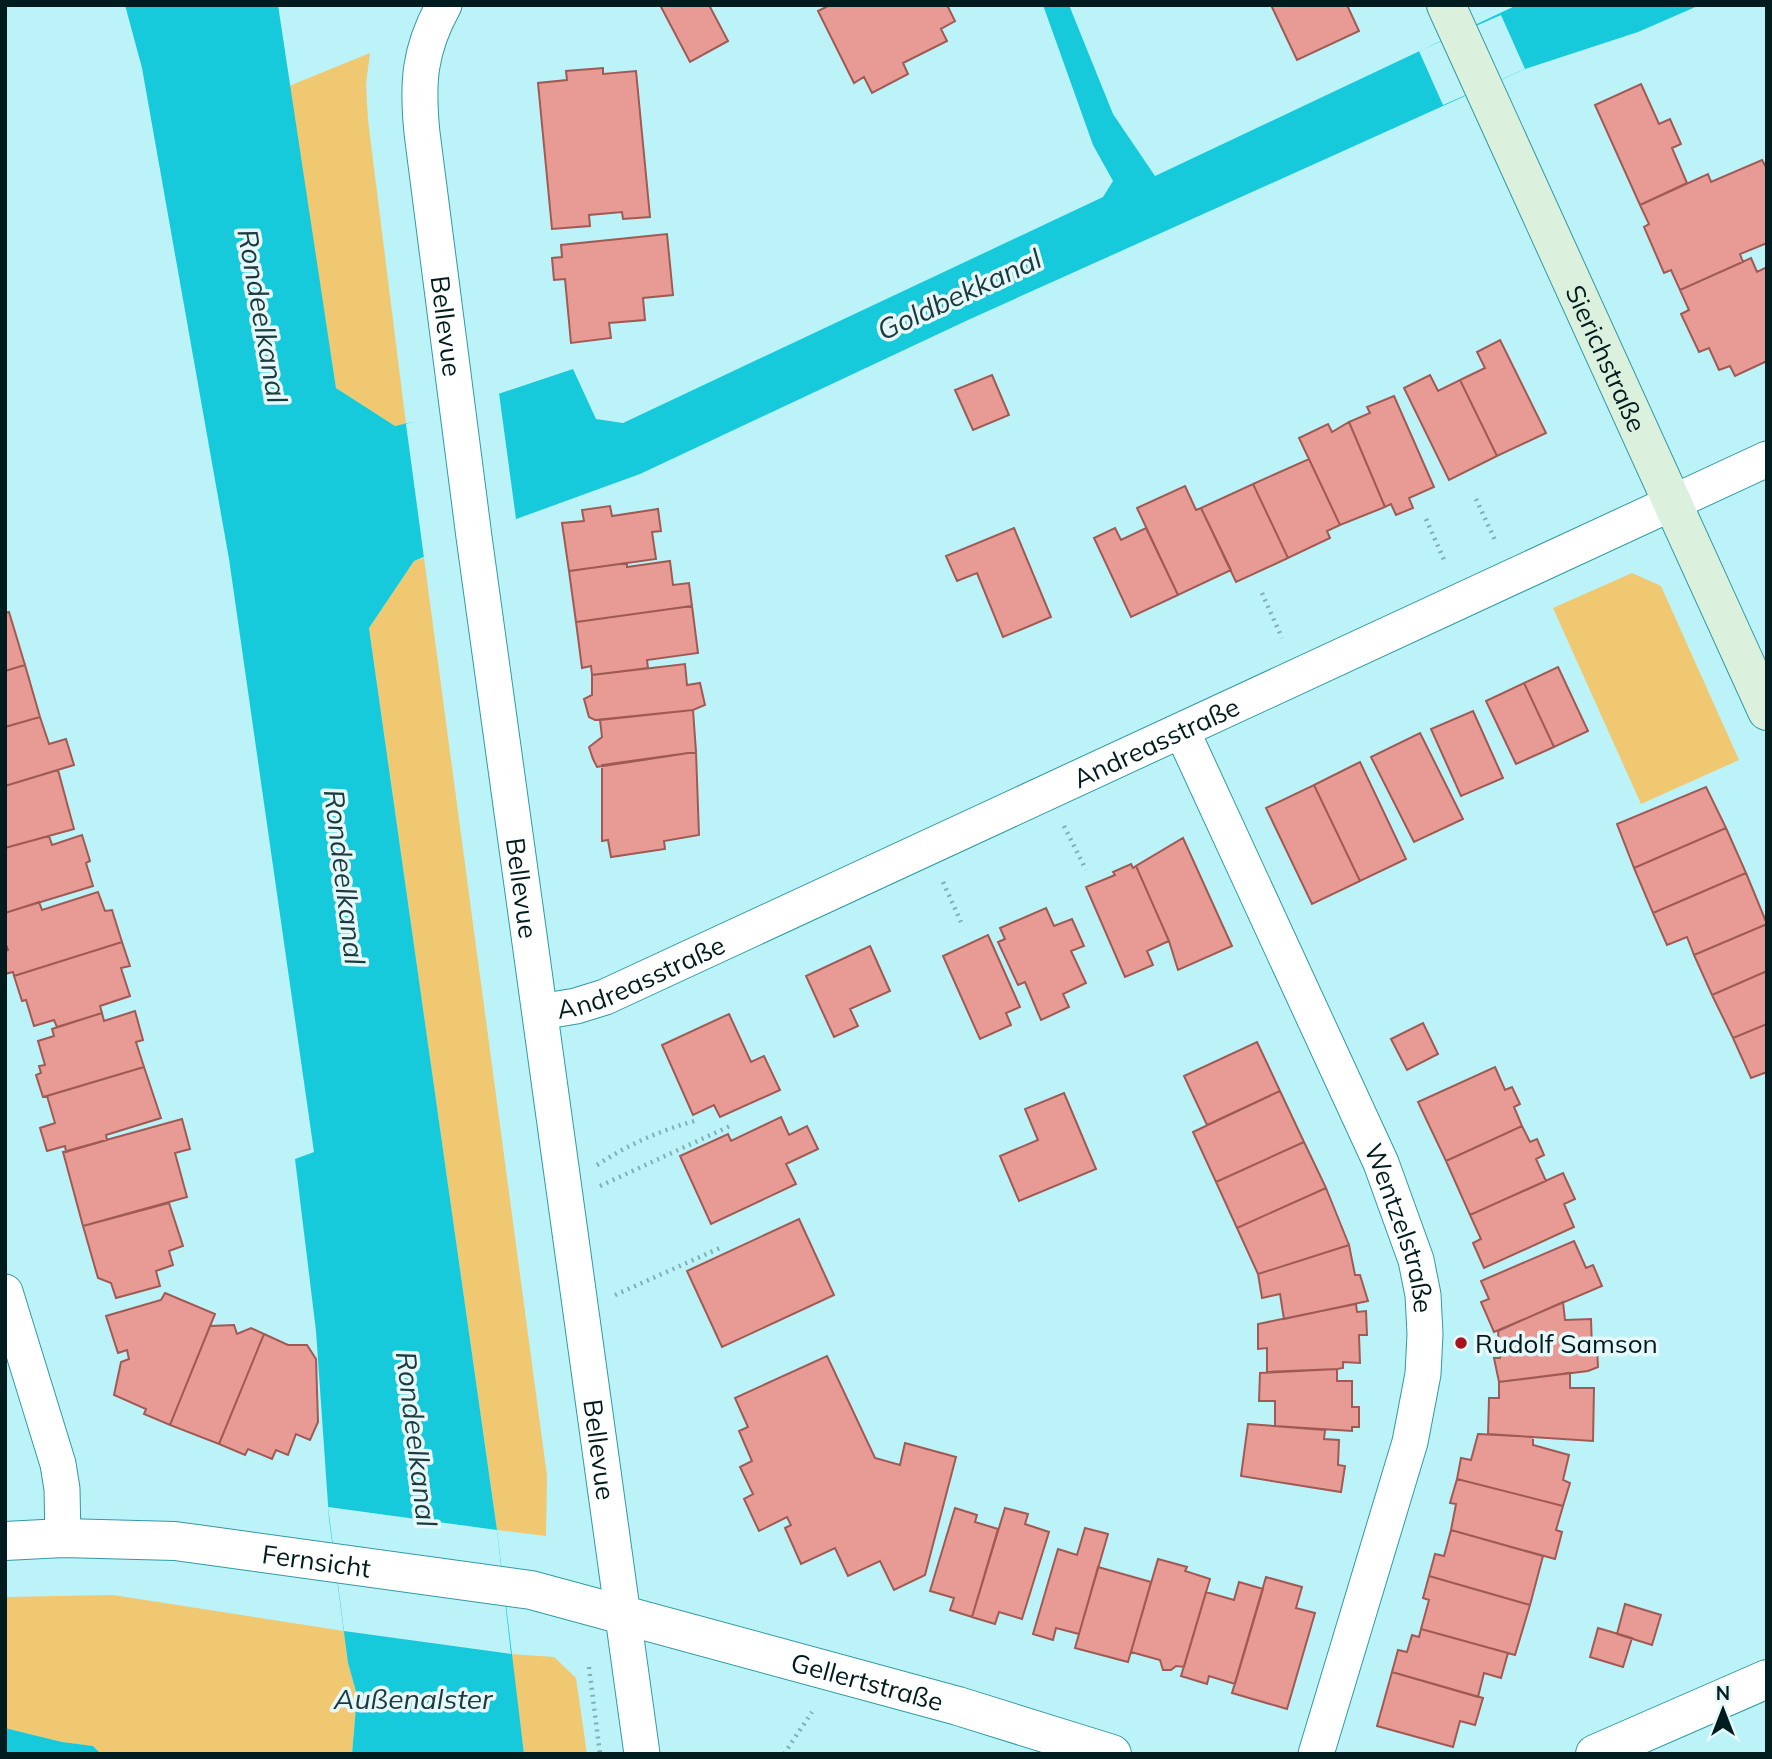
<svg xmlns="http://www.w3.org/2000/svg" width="1772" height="1759" font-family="Mulish,sans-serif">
<rect width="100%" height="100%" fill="#bcf3f9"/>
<path fill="#efc871" d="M370,53L366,84L368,120L406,424L395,426L336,388L289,86Z
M424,558L547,1476L546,1536L497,1530L369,628L414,561Z
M1632,573L1661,586L1739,760L1641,804L1553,608Z
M113,1595L344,1631L348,1663L357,1695L352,1754H101L93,1746L62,1742L5,1728V1597Z
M511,1654L554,1657L576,1678L587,1754H524Z"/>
<path fill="#17cadb" d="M125,5H278L336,388L395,426L417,421L573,369L596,419L623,423L1103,197L1113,181L1093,145L1043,5H1069L1113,114L1155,176L1517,5H1700L1638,32L1525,69L968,320L640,474L508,522L414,561L369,628L497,1530L524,1754H352L357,1695L348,1663L329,1519L316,1331L295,1159L314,1152L229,559L142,68Z
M5,1728L62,1742L93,1746L101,1754H5Z"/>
<path fill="#bcf3f9" d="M1501,15L1525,69L1443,105L1419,51Z
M499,393L516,519L424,558L406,424Z
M328,1507L497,1530L511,1654L344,1631Z"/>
<path fill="#e89b94" stroke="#a05a54" stroke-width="2" d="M660,5H709L728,41L690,62Z
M830,5H947L955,21L941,29L947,41L903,63L908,74L872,93L864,77L854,83L818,11Z
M1271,5H1347L1359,31L1297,60Z
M603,68V74L636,71L650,217L623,219L622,212L589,215L590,226L552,229L538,83L567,80L566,71Z
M1641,84L1659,124L1670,119L1681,144L1672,148L1687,183L1640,205L1595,105Z
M1762,160L1767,169V243L1740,254L1743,262L1680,290L1671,270L1664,273L1644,227L1649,224L1640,205L1708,174L1711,182Z
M667,234L673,295L643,298L645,320L609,323L611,338L571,343L565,279L554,280L552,258L562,257L561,245Z
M1751,258L1757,272L1767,267V361L1735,376L1730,366L1719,370L1709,348L1699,352L1681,314L1689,310L1680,290Z
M1500,340L1546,433L1497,456L1460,380L1485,368L1477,352Z
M992,375L1009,415L973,430L955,390Z
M1430,375L1438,391L1460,380L1497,456L1449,480L1404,388Z
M1394,396L1434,487L1409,498L1413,508L1396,515L1391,504L1385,507L1349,422L1370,413L1367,407Z
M1349,422L1385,507L1340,525L1299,438L1328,424L1332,432Z
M1309,459L1340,525L1327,531L1330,538L1288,558L1253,484Z
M1253,484L1288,558L1236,582L1201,508Z
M1185,486L1196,510L1201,508L1231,570L1178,595L1137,508Z
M610,506L612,516L658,509L661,531L652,532L656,559L569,571L562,523L584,521L582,510Z
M1014,528L1051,617L1003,637L977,573L957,581L946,556Z
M1115,528L1121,540L1146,528L1178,595L1131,617L1094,538Z
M670,561L673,585L689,583L692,606L576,622L569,571L627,563V567Z
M692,606L698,653L647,660L648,668L592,675L591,666L582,668L576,622Z
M9,612L25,665L5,671V613Z
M685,664L687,685L700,683L705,705L693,710L595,720L589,717L584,699L592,695V675Z
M25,665L40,717L5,727V671Z
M1558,667L1588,731L1554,747L1524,683Z
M1524,683L1554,747L1516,764L1486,701Z
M693,710L696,752L597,767L593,759L589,747L602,737L600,720Z
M1473,711L1503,778L1461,796L1431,729Z
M40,717L49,744L66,739L74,765L5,786V727Z
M1420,733L1463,819L1414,842L1371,757Z
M696,752L699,835L664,841L665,849L611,857L608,840L602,841V765Z
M1360,762L1406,859L1360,881L1314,785Z
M58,770L74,829L5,848V786Z
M1314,785L1360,881L1312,904L1266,808Z
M1706,787L1726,828L1634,868L1617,824Z
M1726,828L1746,873L1653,913L1634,868Z
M82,835L90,861L86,863L93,886L5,913V848L49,836L52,845Z
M1183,838L1232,946L1178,970L1169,941L1136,866Z
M1131,864L1133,868L1136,866L1169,941L1147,951L1153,965L1125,977L1086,887L1115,875L1113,872Z
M1746,873L1767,924L1694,955L1687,937L1667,945L1653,913Z
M98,892L105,911L112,910L122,942L14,976L13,972L5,974V951L8,950L5,942V913L39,902L42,910Z
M1046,908L1054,926L1072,919L1084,946L1071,951L1086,983L1063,994L1069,1007L1041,1020L1025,982L1018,985L998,942L1005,939L1000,928Z
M1767,924V971L1712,995L1694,955Z
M988,935L1020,1007L1006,1013L1011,1025L980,1039L943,956Z
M122,942L130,966L121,968L130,996L100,1006L102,1013L57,1027L54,1020L34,1026L26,1000L22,1001L14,976Z
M870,946L890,991L850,1009L858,1026L834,1037L806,976Z
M1767,971V1024L1733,1038L1712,995Z
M135,1011L143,1040L136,1042L144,1067L43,1097L36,1075L41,1073L39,1066L45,1065L38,1041L54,1036L52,1029L102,1013L104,1021Z
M729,1014L751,1062L764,1056L780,1090L720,1117L714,1105L693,1115L662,1045Z
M1423,1023L1438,1054L1407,1070L1391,1039Z
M1767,1024V1072L1751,1078L1733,1038Z
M1257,1042L1280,1091L1207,1125L1184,1076Z
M144,1067L161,1118L106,1135L107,1140L66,1152L65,1146L47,1151L40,1128L55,1123L47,1096Z
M1495,1067L1505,1090L1512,1087L1520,1104L1514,1107L1522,1126L1446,1161L1418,1102Z
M1280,1091L1304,1142L1216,1182L1193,1132Z
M1064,1093L1096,1169L1019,1201L1000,1156L1038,1140L1025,1109Z
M781,1117L789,1135L807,1126L818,1149L786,1164L796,1184L711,1224L680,1156L728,1134L731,1141Z
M182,1119L190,1149L175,1153L187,1197L83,1226L63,1152Z
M1522,1126L1530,1142L1537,1139L1544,1155L1536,1159L1546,1181L1470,1215L1446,1161Z
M1304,1142L1326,1188L1237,1228L1216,1182Z
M1563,1173L1575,1199L1564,1204L1574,1227L1484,1268L1473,1243L1481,1239L1470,1215Z
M1326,1188L1349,1245L1258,1274L1237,1228Z
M169,1203L183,1246L169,1251L173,1265L156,1271L160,1286L116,1298L111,1283L98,1278L83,1226Z
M799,1219L834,1295L722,1347L687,1271Z
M1574,1241L1586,1268L1593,1265L1602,1286L1494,1332L1481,1302L1489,1299L1481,1281Z
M1349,1245L1355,1275H1360L1368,1301L1284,1319L1280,1294L1262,1298L1258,1274Z
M165,1293L215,1314L170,1425L144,1414L146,1409L114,1395L121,1362L129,1359L127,1350L118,1353L106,1316L161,1300Z
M1563,1302L1565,1320L1591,1319L1592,1348H1597L1598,1367L1588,1371L1499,1382L1494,1358H1500L1498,1331Z
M1356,1304L1357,1312L1366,1311L1367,1335H1359L1360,1363L1343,1362V1368L1337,1369L1267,1372V1348L1258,1349V1324Z
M234,1325L237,1334L251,1328L264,1334L219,1444L170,1425L210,1326Z
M264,1334L288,1345H307L316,1359L318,1422L310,1440L296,1434L288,1455L276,1450L272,1459L248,1449L245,1455L219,1444Z
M827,1356L875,1458L900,1465L905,1443L956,1457L925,1575L894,1590L880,1561L848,1576L835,1548L801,1564L785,1528L791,1525L787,1517L759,1531L744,1499L753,1494L740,1467L752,1461L739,1431L748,1427L735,1398Z
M1337,1369V1381H1352V1407H1359V1427H1352V1431L1275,1426V1401H1259L1260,1373Z
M1570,1373V1388H1594L1593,1441L1488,1434L1489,1398H1499V1382Z
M1248,1424L1325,1430L1324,1439L1339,1440L1338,1465L1345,1466L1341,1492L1241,1476Z
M1478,1434L1533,1437V1445L1569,1455L1563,1480L1570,1483L1563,1506L1457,1479L1461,1458L1471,1460Z
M1457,1479L1563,1506L1556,1530L1562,1532L1555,1559L1451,1530L1456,1504L1450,1503Z
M955,1508L977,1515L975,1522L998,1529L972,1617L950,1610L954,1598L930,1591Z
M1005,1508L1028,1514L1025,1524L1049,1532L1022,1619L999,1612L995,1624L972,1617Z
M1085,1528L1108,1534L1079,1634L1056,1628L1053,1640L1033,1634L1058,1549L1077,1555Z
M1451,1530L1543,1556L1530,1605L1429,1576L1435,1554L1444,1556Z
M1158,1559L1187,1567L1185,1571L1210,1579L1184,1667L1176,1666L1171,1670H1163L1160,1660L1131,1652Z
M1098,1567L1151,1582L1128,1662L1075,1648Z
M1429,1576L1530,1605L1515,1655L1421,1629L1429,1600L1423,1598Z
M1266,1577L1302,1587L1296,1608L1315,1613L1287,1709L1232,1693Z
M1239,1582L1263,1589L1235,1684L1209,1676L1207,1684L1181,1676L1206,1592L1234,1600Z
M1625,1604L1661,1615L1652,1645L1617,1634Z
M1598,1628L1632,1638L1623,1667L1590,1657Z
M1421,1629L1508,1653L1501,1678L1484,1673L1478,1697L1392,1672L1398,1650L1407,1652L1412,1635L1419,1637Z
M1392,1672L1483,1698L1475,1725L1460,1721L1453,1747L1377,1726Z"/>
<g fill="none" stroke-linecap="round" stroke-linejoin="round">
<g stroke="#3199a4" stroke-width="37">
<g id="minor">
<path id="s1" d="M444,5C419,50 417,83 422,133L474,537L642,1754"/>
<path id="s2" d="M1182,731L1381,1163L1416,1260L1423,1295L1425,1334L1423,1374L1410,1442L1316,1754"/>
<path id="s3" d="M540,1012L576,1006L605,997L1767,459"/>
<path d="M5,1292L58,1464L62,1489L63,1538"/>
</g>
</g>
<g stroke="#3199a4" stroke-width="40">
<g id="tertiary">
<path id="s4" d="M5,1541L63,1538L175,1541L531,1590L958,1706L1112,1754"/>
<path d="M1595,1754L1767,1679"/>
</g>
</g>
<g stroke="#3199a4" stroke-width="40">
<g id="secondary">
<path id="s5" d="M1446,5L1767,711"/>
</g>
</g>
<path stroke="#80afb4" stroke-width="4.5" stroke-dasharray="2 5" stroke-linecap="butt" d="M1476,499L1495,540
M1426,519L1445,562
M1262,593L1282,638
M1064,826L1086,870
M943,882L961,922
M597,1165C629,1144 661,1130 698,1120
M600,1186L730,1126
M615,1295L720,1248
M589,1667L600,1754
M784,1754L812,1712"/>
<use href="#minor" stroke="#fff" stroke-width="35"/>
<use href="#tertiary" stroke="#fff" stroke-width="38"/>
<use href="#secondary" stroke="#dcf1dd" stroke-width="38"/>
</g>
<circle fill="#a8121d" stroke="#e7f8fa" stroke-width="2.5" cx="1461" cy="1343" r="7"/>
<g text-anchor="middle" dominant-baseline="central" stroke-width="7" stroke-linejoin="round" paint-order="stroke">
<g font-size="26" fill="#001c1f" stroke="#e7f8fa">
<text stroke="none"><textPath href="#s1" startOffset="327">Bellevue</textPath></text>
<text stroke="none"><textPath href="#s5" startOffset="388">Sierichstraße</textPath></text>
<text stroke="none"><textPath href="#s3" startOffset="674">Andreasstraße</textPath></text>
<text stroke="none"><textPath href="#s1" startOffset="894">Bellevue</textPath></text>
<text stroke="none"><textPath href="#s3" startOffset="107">Andreasstraße</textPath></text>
<text stroke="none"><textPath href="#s2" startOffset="544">Wentzelstraße</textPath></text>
<text stroke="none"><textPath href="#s1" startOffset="1461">Bellevue</textPath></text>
<text stroke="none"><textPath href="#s4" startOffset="313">Fernsicht</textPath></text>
<text stroke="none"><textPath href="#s4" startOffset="878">Gellertstraße</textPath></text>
</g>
<g font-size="26" fill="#001c1f" stroke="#e7f8fa" text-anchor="start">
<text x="1475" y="1343">Rudolf Samson</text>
</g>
<g font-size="28" font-style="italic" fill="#1a3a3d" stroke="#e7f8fa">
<text transform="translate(959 294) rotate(-25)">Goldbekkanal</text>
<text transform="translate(263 316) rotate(80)">Rondeelkanal</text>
<text transform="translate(345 877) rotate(83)">Rondeelkanal</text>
<text transform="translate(417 1439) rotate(83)">Rondeelkanal</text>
<text x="413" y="1698">Außenalster</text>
</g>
</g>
<rect width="1772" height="1759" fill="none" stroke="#001c1f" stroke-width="14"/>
<g transform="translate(1723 1710)" stroke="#e7f8fa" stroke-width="5" paint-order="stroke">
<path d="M0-5L12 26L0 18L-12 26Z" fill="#001c1f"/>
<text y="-10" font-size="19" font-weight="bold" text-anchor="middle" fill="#001c1f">N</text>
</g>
</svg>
